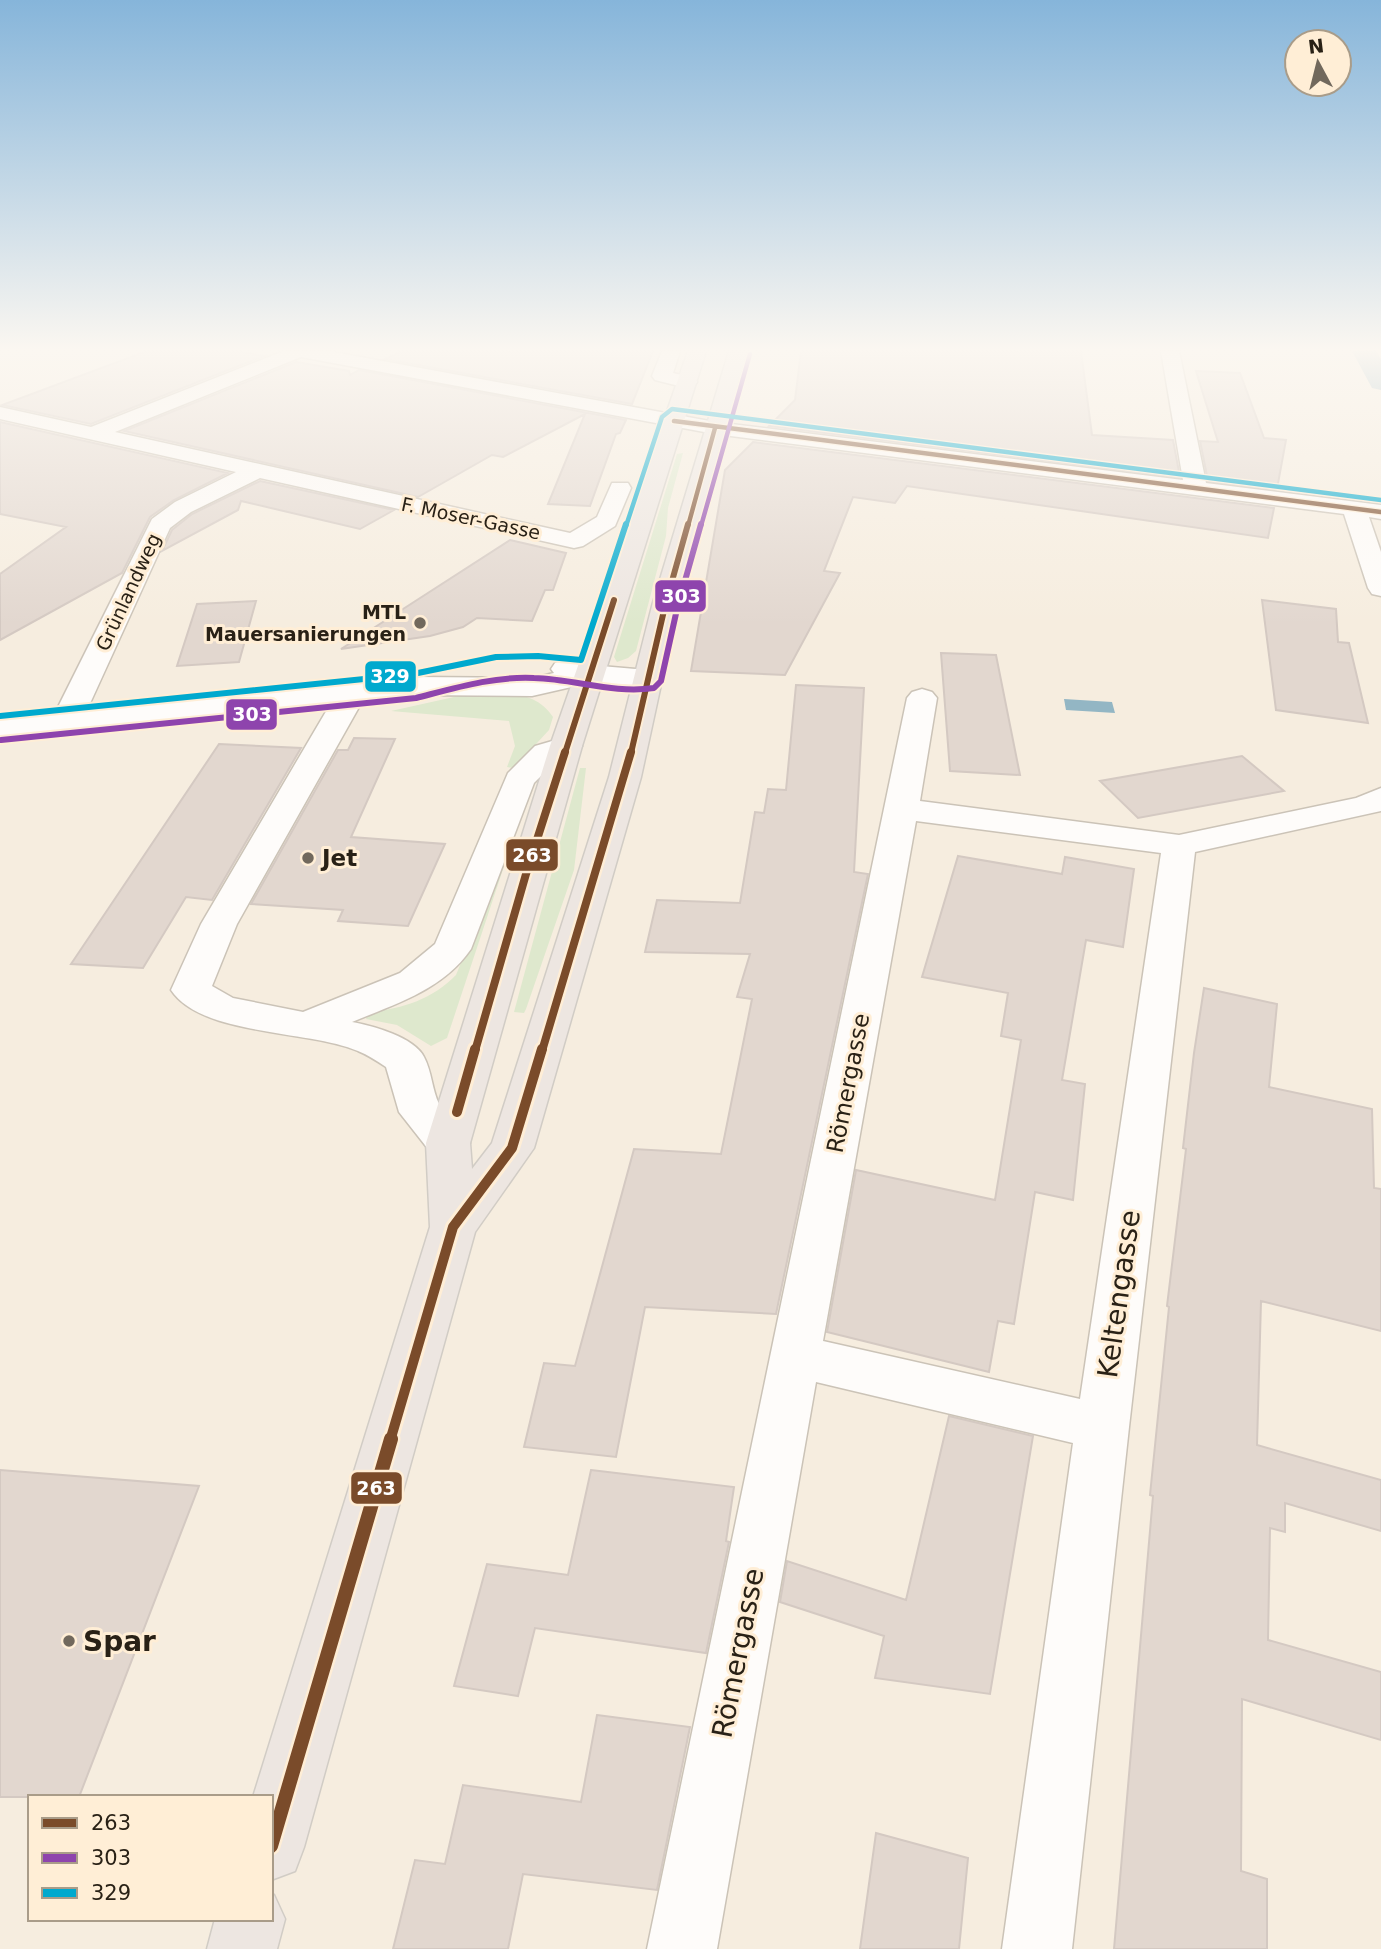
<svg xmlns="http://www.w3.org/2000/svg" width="1381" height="1949" font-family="'DejaVu Sans',sans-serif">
<rect width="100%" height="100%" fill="#f6eddf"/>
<path fill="#dee8cd" d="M683,453L668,508L666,536L636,651L628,658L617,662L614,657L677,454Z
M472,693C502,694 535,689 553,717L549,730L514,768L507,767L515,746L509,721L391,711Z
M580,768H586L574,870L526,1009L524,1013L514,1012Z
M522,812L447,1038L431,1046L397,1025L366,1019L369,1012C402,1009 433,999 456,975Z"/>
<path fill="#93b6c4" d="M1064,699L1112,702L1115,713L1066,710Z"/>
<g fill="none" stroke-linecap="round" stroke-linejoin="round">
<path fill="#93b6c4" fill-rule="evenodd" d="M1352,351H1376L1381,359V390L1372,388Z"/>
</g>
<path fill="#e2d7cf" stroke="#d4c9c2" stroke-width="2" d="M147,351H236L264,356L91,424L2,405Z
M402,351H653L632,404L385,359Z
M801,351H1081L1092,435L1173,440L1180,477L769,426L795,400Z
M296,362L349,371L350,375L359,370L626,420L620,433L616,434L590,506L548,504L585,414L503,457L492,455L418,497L124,431Z
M1196,371L1240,373L1264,438L1286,440L1277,489L1208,481L1200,441L1218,442Z
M0,422L228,473L174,500L150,517L122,573L0,640V574L66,527L0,514Z
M753,442L1274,508L1268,538L907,486L895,503L853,497L824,571L840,573L785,675L691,671L725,470Z
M260,481L394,510L360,529L241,501L238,510L162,551L172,530L192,514Z
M510,540L566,553L553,590H545L532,621L477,618L463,627L430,636L341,649Z
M1262,600L1336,609L1338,642L1349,643L1368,723L1276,710Z
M256,601L239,662L177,666L197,604Z
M941,653L996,655L1020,775L950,771Z
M796,685L864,688L854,872L868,874L776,1314L645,1307L616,1457L524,1447L544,1363L575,1366L634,1149L721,1154L752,999L737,997L750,954L645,952L657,900L740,903L755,812L764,813L768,789L786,790Z
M354,738L395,739L351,837L445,844L408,926L338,921L343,910L251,904L338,750H348Z
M219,744L301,748L212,900L186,897L143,968L71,964Z
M1242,756L1284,791L1138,818L1100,781Z
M958,856L1062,874L1065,857L1134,869L1123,947L1086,940L1062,1080L1085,1084L1073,1200L1035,1192L1014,1324L998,1321L989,1372L827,1332L856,1170L995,1200L1021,1040L1001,1036L1008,993L922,977Z
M1204,988L1277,1004L1269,1087L1372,1109L1374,1188L1381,1189V1331L1261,1301L1257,1445L1381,1480V1531L1285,1503V1532L1270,1528L1268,1640L1381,1672V1740L1242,1699L1241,1871L1267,1879V1949H1114L1153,1496L1150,1495L1169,1307L1167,1306L1186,1149L1183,1148L1194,1053Z
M949,1416L1033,1436L990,1694L875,1678L884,1636L780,1602L787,1561L906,1600Z
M0,1470L199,1486L79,1797H0Z
M591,1470L734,1487L726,1541L729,1542L706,1653L535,1628L518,1696L454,1686L487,1564L568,1575Z
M597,1715L690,1727L657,1890L523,1874L508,1949H393L415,1860L445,1864L463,1785L581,1802Z
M876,1833L968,1858L959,1949H860Z"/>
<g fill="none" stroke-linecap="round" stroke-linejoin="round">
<g stroke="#cbc3b7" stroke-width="3">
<path id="minor" d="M284,351H328L715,422L1183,480L1161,351H1179L1206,483L1381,505V519L1369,517L1381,552V596L1372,594L1368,588L1344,514L715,434L301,357L115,432L570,533L597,517L612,483H628L631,488L615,526L583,546L574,548L260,478L191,512L170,528L87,710L415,677L532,678L554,673L551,669L555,663L565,660L589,665L659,671L663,677L659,683L649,686L589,683L532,696L415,695L363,700L237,924L212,986L233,998L303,1012L400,973L435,944L508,773L535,746L566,737L577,739L582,746L577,753L557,760L534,783L471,949C443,990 395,1004 352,1022C373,1026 414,1037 424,1057C432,1072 432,1090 439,1104C446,1119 462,1129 470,1143L464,1154L448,1159L432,1154L399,1112L386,1067C377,1061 368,1055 358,1051C310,1030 201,1036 171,990L201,924L331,703L0,737V719L55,713L152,519L175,502L236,472L0,419V407L91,427Z
M662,351H680L673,373L694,378L697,382L694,386L687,388L655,380L652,376Z
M922,689L932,692L937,698L920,801L1179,835L1356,798L1381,788V811L1195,852L1129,1427L1072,1949H1002L1073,1443L816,1382L717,1949H647L907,698L912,692ZM916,821L1161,853L1080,1399L823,1341Z"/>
</g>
<g stroke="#d1ccc5" stroke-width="3">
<path id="major" d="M688,351H706L582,746L470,1143L472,1169L492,1143L609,777L652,606L729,351H747L678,606L641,777L534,1148L475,1232L304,1847L295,1871L271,1880V1797H253L430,1227L426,1143L550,746Z
M271,1893L274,1895L285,1919L277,1949H207L215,1919H271Z"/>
</g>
<use href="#minor" fill="#fefcfa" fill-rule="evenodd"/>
<use href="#major" fill="#ede6e1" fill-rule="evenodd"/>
<g stroke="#ffeed6" stroke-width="7">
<path id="bus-1-far4" d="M674,421L1381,512
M688,526L715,428"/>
</g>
<g stroke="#ffeed6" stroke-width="10">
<path id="bus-1-far3" d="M565,753L614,600
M631,753L665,606L688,524"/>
</g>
<g stroke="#ffeed6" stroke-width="13">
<path id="bus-1-far2" d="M475,1051L526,874L565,752
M542,1051L631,752"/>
</g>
<g stroke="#ffeed6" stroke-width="16">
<path id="bus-1-far1" d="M457,1112L475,1049
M390,1441L453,1227L512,1148L542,1049"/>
</g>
<g stroke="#ffeed6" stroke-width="19">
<path id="bus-1" d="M271,1846L391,1439"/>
</g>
<g stroke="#ffeed6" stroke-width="7">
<path id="bus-2-far1" d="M701,526L750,354"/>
</g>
<g stroke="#ffeed6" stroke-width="10">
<path id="bus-2" d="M1,740L416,698C455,688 494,676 534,678C575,679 613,694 654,688L661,681L677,609L701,524"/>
</g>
<g stroke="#ffeed6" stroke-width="7">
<path id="bus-3-far1" d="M626,526L662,417L672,409L1381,500"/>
</g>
<g stroke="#ffeed6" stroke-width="10">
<path id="bus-3" d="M0,716L413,674L496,657L538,656L581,660L626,524"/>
</g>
<use href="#bus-1-far4" stroke="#7a4b2a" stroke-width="4.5"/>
<use href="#bus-1-far3" stroke="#7a4b2a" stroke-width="6"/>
<use href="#bus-1-far2" stroke="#7a4b2a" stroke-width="8"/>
<use href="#bus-1-far1" stroke="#7a4b2a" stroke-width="10"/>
<use href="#bus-1" stroke="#7a4b2a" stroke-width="14"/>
<use href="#bus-2-far1" stroke="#8e44ad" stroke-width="4.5"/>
<use href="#bus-2" stroke="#8e44ad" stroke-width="6"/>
<use href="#bus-3-far1" stroke="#00a9ce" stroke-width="4.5"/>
<use href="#bus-3" stroke="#00a9ce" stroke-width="6"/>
</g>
<linearGradient id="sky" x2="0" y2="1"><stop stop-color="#86b5da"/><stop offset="0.56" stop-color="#fbf7f1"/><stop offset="1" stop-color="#fbf7f1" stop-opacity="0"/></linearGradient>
<rect width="1381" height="624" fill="url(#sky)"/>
<g fill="#71685c" stroke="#ffeed6" stroke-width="2.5">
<circle cx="420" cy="623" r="7"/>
<circle cx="308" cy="858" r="7"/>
<circle cx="69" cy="1641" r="7"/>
</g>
<g text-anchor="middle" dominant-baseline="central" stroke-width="6" stroke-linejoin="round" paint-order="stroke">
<g font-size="19" fill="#292116" stroke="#ffeed6">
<text transform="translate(471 518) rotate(12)">F. Moser-Gasse</text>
<text transform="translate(128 592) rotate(-65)">Grünlandweg</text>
</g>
<g font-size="19" font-weight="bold" fill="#292116" stroke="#ffeed6" text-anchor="end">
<text x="406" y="612">MTL<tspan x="406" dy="22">Mauersanierungen</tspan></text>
</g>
<g font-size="23" font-weight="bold" fill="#292116" stroke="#ffeed6" text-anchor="start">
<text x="322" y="858">Jet</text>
</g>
<g font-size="23" fill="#292116" stroke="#ffeed6">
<text transform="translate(848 1083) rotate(-79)">Römergasse</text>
</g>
<g font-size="28" fill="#292116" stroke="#ffeed6">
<text transform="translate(1119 1294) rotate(-82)">Keltengasse</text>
<text transform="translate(738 1653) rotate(-79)">Römergasse</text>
</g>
<g font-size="28" font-weight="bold" fill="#292116" stroke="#ffeed6" text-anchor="start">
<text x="83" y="1641">Spar</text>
</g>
</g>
<g stroke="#ffeed6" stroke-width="2.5">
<rect x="654" y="579" width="53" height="34" rx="7" fill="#8e44ad"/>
<rect x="364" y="660" width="53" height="33" rx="7" fill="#00a9ce"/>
<rect x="225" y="698" width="53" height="33" rx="7" fill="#8e44ad"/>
<rect x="505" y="838" width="54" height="34" rx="7" fill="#7a4b2a"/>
<rect x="350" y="1471" width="53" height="34" rx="7" fill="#7a4b2a"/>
</g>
<g font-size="19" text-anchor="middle" font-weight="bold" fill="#fff">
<text x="681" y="603">303</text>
<text x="390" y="683">329</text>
<text x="252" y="721">303</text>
<text x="532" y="862">263</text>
<text x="376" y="1495">263</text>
</g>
<rect x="28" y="1795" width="245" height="126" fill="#ffeed6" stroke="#a99c89" stroke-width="2"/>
<rect x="42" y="1818" width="35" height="10" fill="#7a4b2a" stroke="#a99c89" stroke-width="2"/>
<text x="91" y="1830" font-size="21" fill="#292116">263</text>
<rect x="42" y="1853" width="35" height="10" fill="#8e44ad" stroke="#a99c89" stroke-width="2"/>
<text x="91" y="1865" font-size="21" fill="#292116">303</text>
<rect x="42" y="1888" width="35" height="10" fill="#00a9ce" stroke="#a99c89" stroke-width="2"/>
<text x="91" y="1900" font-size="21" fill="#292116">329</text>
<g transform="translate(1318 63) rotate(353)"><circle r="33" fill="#ffeed6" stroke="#a99c89" stroke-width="2"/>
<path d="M0-5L12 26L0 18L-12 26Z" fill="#71685c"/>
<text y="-10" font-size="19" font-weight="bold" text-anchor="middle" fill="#292116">N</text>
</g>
</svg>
